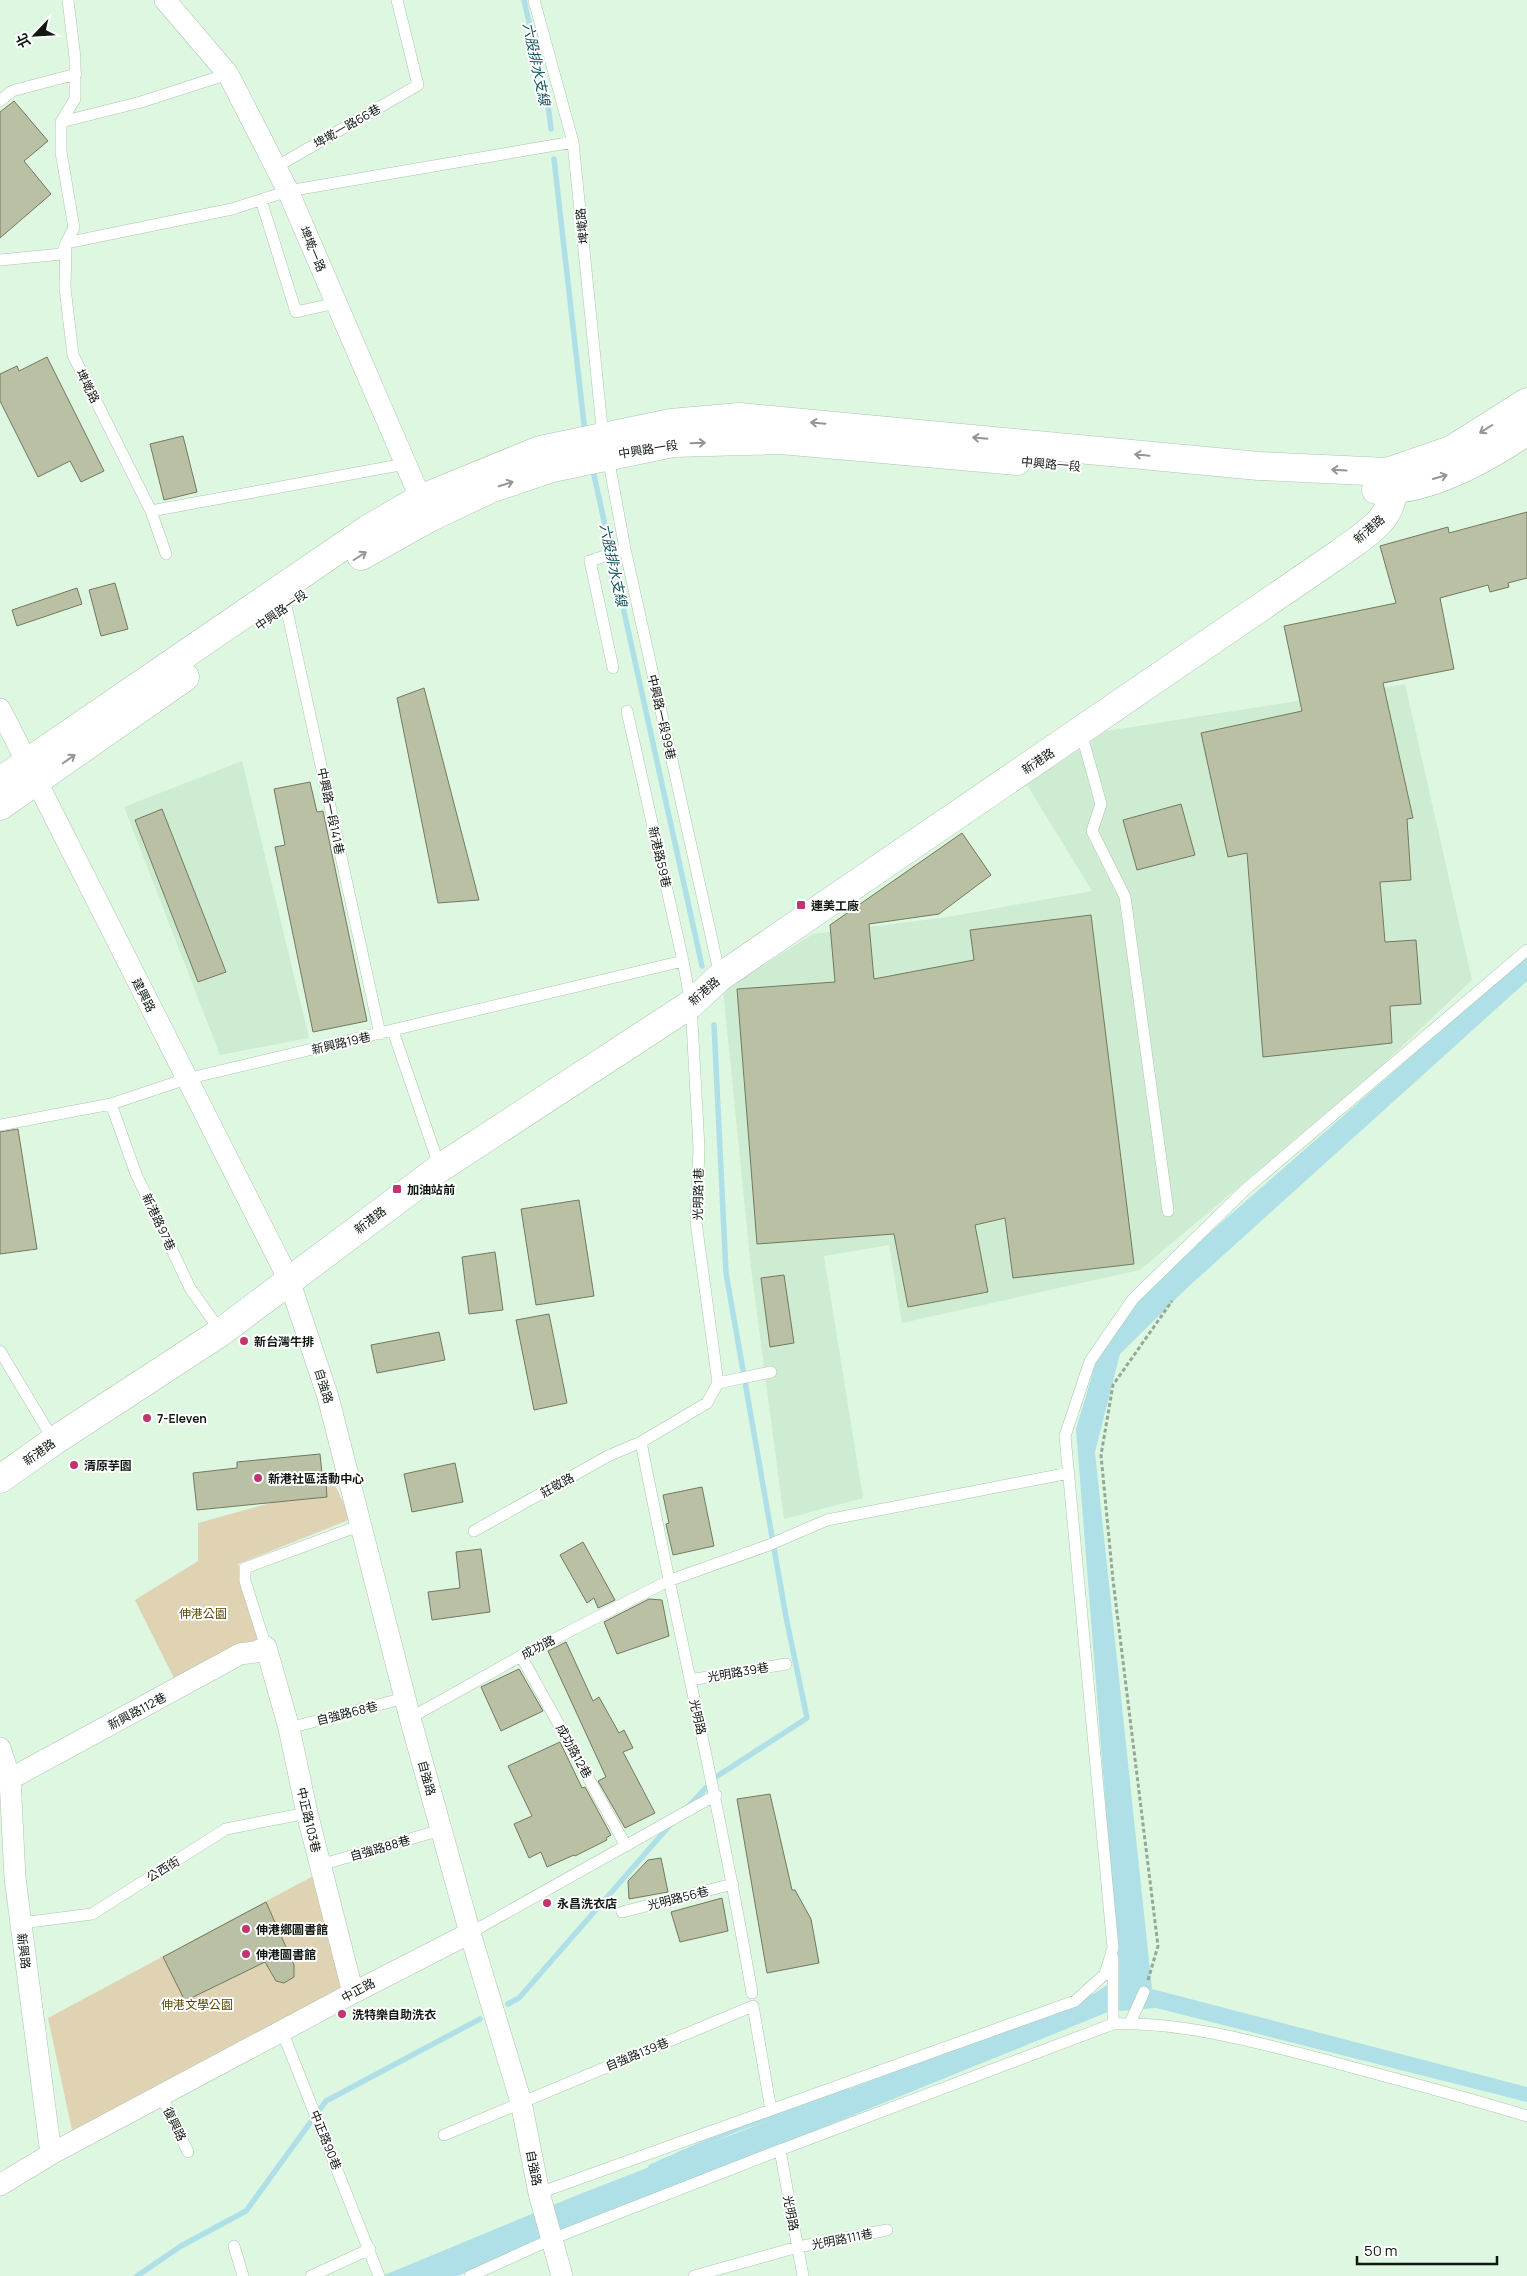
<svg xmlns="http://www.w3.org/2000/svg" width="1527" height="2276" font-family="Manrope,'Noto Sans TC',sans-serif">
<rect width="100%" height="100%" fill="#def7e1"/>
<path fill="#ceecd1" d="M1405,684L1472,980L1376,1071L1140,1270L902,1323L889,1245L824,1256L863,1498L784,1519L751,1268L723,990L813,934L948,917L1092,891L1027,785L1106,731Z
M242,761L309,1038L220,1055L124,807Z"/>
<path fill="#e0d3b3" d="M335,1485L351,1519L238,1564L260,1639L175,1680L135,1600L198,1561V1523Z
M315,1875L347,1989L73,2135L48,2018Z"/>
<path fill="#b0e0e7" d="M1527,955V981L1187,1288L1120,1354L1095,1452L1152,1989L1527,2087V2102L1156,2008L1108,2012L457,2276H382L575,2196L1095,1993L1110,1983L1115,1925L1076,1429L1097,1359L1150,1285Z"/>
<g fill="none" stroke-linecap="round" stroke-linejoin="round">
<path stroke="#b0e0e7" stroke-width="5.5" d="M524,0L549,112L551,129
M554,159L585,433
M592,466L702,966
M688,1807L716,1777L807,1718L786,1617L726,1273L714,1025
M508,2004L519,1998L671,1824
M651,2167L734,2130L847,2090
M137,2276L181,2246L246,2211L326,2101L480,2019"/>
</g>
<path fill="#b9c0a4" stroke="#73795f" d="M14,101L48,141L24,161L51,194L0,238V112Z
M47,357L104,471L81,482L70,461L38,477L0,401V374L17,366L19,371Z
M183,436L197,492L164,500L150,444Z
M1527,512V578L1508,583L1509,587L1490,592L1488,585L1440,598L1454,669L1383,683L1413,818L1407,819L1411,880L1380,882L1385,942L1416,940L1421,1004L1390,1006L1392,1043L1263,1057L1247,853L1228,857L1201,733L1302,711L1284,626L1396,603L1380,546L1448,527L1449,533Z
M115,583L128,629L101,636L89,590Z
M77,588L82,604L17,626L12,610Z
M424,688L479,900L438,903L397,698Z
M310,782L317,812L323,811L367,1021L313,1032L275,847L285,845L274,789Z
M1181,804L1195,855L1137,870L1123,820Z
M162,809L226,972L198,982L135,820Z
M962,833L991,875L939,914L869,924L874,979L974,960L970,930L1091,915L1134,1264L1013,1278L1005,1218L975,1225L988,1292L908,1307L894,1234L757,1244L737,989L835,982L830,925Z
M18,1129L37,1249L0,1254V1132Z
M579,1200L594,1296L536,1305L521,1209Z
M495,1252L503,1310L469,1314L462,1257Z
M784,1275L794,1343L770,1347L761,1278Z
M549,1314L567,1403L534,1410L516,1320Z
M439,1332L445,1360L377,1373L371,1345Z
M320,1454L323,1483H326L327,1497L197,1510L193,1473L237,1468V1462Z
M455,1463L463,1502L412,1512L404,1474Z
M702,1487L714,1546L673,1555L666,1524L669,1523L663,1495Z
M583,1542L615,1600L598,1608L594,1598L587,1603L560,1555Z
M481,1549L490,1612L432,1620L428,1592L460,1588L456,1552Z
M649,1599L662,1600L669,1636L617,1654L604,1622Z
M566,1642L593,1701L599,1697L619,1733L624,1730L633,1748L623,1752L655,1813L625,1828L598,1781L606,1777L548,1651Z
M519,1669L543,1711L501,1731L481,1687Z
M560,1742L582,1788L585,1787L611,1835L606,1838L607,1840L575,1856L574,1855L547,1867L541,1852L529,1858L514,1824L532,1816L508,1766Z
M770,1794L792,1890H795L811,1919L819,1963L767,1973L737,1799Z
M661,1858L668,1892L629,1899L628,1881L648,1860Z
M722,1898L728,1931L680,1942L671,1912Z
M266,1902L294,1965V1977L284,1983L276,1981L265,1962L185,2001L163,1957Z"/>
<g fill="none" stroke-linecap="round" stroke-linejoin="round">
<g stroke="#adc5b0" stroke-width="12">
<path id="lane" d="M68,0L75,58V99L61,122V152L74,228L66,243L65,288L73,355L151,511L405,464
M534,0L573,142L603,437
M0,101L12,91L76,74
M61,122L141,102L228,74
M276,167L418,85L397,0
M261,200L296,312L336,303
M0,260L62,254L66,243L232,209L288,191L573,142
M608,457L625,549L720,976
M151,511L166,554
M278,590L286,606L380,1034
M613,668L590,561L625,549
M627,711L683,961L691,1004L699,1148L696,1222L718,1383
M1081,732L1101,804L1092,831L1125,897L1168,1211
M393,1031L440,1168
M111,1104L136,1174L190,1288L221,1332
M0,1125L111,1104L186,1079L683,961
M0,1351L54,1441
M641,1442C677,1626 720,1808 752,1993
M474,1531L608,1456L641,1442L707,1403L718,1383L771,1372
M266,1647L245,1581V1568L361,1525
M521,1656L626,1846
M690,1680L786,1664
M410,1718L521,1656L668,1581L769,1545L827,1520L1069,1473
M289,1728L405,1698
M320,1865L441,1830
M622,1912L733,1884
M21,1923L92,1914L226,1829L307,1813
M470,1933L716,1795
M1130,2023L1144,1992
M1113,2024V1958
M282,2031L379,2276
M161,2095L188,2152
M444,2135L753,2006L771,2110
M780,2150L803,2276
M539,2193L1075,2001L1105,1974L1113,1948L1065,1436L1090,1361L1133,1299L1246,1189L1527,950
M234,2246L243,2276
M311,2276L370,2249
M470,2276L552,2239L780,2150L1113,2024C1187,2022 1259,2043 1329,2061C1395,2079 1462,2096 1527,2116
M694,2276L798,2247L887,2230"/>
</g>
<g stroke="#adc5b0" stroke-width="22">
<path id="street" d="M165,0L228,74L288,191L426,511
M0,709L289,1280L328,1397L410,1718L470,1933L521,2102L539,2193L562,2276
M0,1748L10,1779L15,1878L51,2154
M10,1779L240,1654L255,1652L266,1647L289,1728L307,1813L353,1993
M0,2185L51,2154L353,1993L470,1933"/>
</g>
<g stroke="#adc5b0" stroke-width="29">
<path id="secondary" d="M1376,490C1428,492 1486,459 1527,431
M361,556L429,518L490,489L552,468L673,443L781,440L1017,461
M0,781L368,529L420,499L540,450L671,423L739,417L1259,466L1387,472L1451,450L1527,402
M0,806L185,677
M0,1479L54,1441L221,1332L440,1168L691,1004L720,977L1340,553C1360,538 1392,521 1393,491C1393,486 1389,478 1387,472"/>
</g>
<path stroke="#95a897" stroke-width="3" stroke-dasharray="4 2.5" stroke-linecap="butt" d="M1148,1980L1158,1946L1113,1580L1101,1455L1113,1385L1172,1301"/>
<use href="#lane" stroke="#fff" stroke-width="11"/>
<use href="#street" stroke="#fff" stroke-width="21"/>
<use href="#secondary" stroke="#fff" stroke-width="28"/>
</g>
<defs><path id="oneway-shaft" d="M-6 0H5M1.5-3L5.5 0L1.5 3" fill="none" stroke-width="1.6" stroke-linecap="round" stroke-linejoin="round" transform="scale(1.25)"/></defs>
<g stroke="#939794">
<use href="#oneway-shaft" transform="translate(818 423) rotate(-175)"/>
<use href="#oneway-shaft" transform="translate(1486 429) rotate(148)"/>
<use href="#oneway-shaft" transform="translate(980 438) rotate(-175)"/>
<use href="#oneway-shaft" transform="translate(698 443) rotate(-2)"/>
<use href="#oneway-shaft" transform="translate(1142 455) rotate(-174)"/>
<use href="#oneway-shaft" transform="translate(1339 470) rotate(-177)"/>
<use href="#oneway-shaft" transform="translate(1440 477) rotate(-16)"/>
<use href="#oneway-shaft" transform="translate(506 484) rotate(-18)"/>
<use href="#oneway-shaft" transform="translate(360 556) rotate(-32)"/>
<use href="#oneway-shaft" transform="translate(69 759) rotate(-35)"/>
</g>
<g fill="#c0356d" stroke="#fff" stroke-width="2">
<rect x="796" y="900" width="10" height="10" rx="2.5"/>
<rect x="392" y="1184" width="10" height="10" rx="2.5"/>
<circle cx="244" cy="1341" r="5"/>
<circle cx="147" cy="1418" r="5"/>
<circle cx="74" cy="1465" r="5"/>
<circle cx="258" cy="1478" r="5"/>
<circle cx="547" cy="1903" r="5"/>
<circle cx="246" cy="1929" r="5"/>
<circle cx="246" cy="1954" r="5"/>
<circle cx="342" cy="2014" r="5"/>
</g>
<g text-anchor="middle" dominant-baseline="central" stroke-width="4" stroke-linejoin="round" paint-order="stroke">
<g font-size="12" fill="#0f1811" stroke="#fff">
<text transform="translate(347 126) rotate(-30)">埤墘一路66巷</text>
<text transform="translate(582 226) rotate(-96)">埤墘路</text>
<text transform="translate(313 249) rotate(67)">埤墘一路</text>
<text transform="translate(88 386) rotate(63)">埤墘路</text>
<text transform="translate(648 449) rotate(-9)">中興路一段</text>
<text transform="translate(1051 464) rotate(5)">中興路一段</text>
<text transform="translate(1369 529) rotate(-41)">新港路</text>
<text transform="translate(281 610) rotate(-35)">中興路一段</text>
<text transform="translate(662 717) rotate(77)">中興路一段99巷</text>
<text transform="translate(1038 761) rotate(-34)">新港路</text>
<text transform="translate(331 811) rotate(78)">中興路一段141巷</text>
<text transform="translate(660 857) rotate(77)">新港路59巷</text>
<text transform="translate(704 991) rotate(-41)">新港路</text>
<text transform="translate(144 995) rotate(63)">建興路</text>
<text transform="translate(341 1043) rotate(-13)">新興路19巷</text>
<text transform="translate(698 1194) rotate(-89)">光明路1巷</text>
<text transform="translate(370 1220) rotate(-37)">新港路</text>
<text transform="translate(159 1222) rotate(65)">新港路97巷</text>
<text transform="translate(324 1386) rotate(73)">自強路</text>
<text transform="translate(39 1452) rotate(-35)">新港路</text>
<text transform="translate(557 1485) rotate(-29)">莊敬路</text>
<text transform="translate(538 1647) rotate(-27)">成功路</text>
<text transform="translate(738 1672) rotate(-10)">光明路39巷</text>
<text transform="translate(137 1711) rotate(-28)">新興路112巷</text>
<text transform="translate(347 1713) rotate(-14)">自強路68巷</text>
<text transform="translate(698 1717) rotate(77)">光明路</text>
<text transform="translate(574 1751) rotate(61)">成功路12巷</text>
<text transform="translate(427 1778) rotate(75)">自強路</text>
<text transform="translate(309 1820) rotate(77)">中正路103巷</text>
<text transform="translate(380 1848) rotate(-16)">自強路88巷</text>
<text transform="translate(163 1869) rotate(-32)">公西街</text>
<text transform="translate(678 1898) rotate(-14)">光明路56巷</text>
<text transform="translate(24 1951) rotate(83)">新興路</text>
<text transform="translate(358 1990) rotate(-28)">中正路</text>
<text transform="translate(637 2054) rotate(-22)">自強路139巷</text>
<text transform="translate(175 2124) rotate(64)">復興路</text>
<text transform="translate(326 2140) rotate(68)">中正路90巷</text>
<text transform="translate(534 2168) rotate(79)">自強路</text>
<text transform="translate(791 2213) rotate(79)">光明路</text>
<text transform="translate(842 2239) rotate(-11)">光明路111巷</text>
</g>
<g font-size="12" font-weight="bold" fill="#0f1811" stroke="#fff" text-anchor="start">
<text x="811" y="905">連美工廠</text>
<text x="407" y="1189">加油站前</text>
<text x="254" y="1341">新台灣牛排</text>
<text x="157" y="1418">7-Eleven</text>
<text x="84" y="1465">清原芋園</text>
<text x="268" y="1478">新港社區活動中心</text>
<text x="557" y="1903">永昌洗衣店</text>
<text x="256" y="1929">伸港鄉圖書館</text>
<text x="256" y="1954">伸港圖書館</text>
<text x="352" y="2014">洗特樂自助洗衣</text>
</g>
<g font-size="12" fill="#5b4604" stroke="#fff">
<text x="203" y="1613">伸港公園</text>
<text x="197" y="2004">伸港文學公園</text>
</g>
<g font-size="14" font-style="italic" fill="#11545d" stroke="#fff">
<text transform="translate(537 64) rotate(78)">六股排水支線</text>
<text transform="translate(614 565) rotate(78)">六股排水支線</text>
</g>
</g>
<g transform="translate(35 35) rotate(245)" stroke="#ffffff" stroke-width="4" paint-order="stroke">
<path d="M0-4L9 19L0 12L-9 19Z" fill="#0f1811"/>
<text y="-8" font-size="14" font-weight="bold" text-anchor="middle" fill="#0f1811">北</text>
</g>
<path d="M1357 2256v8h140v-8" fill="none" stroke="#0f1811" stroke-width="2.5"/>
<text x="1364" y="2256" font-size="15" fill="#0f1811" stroke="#ffffff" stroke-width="4" paint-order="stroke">50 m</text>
</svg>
